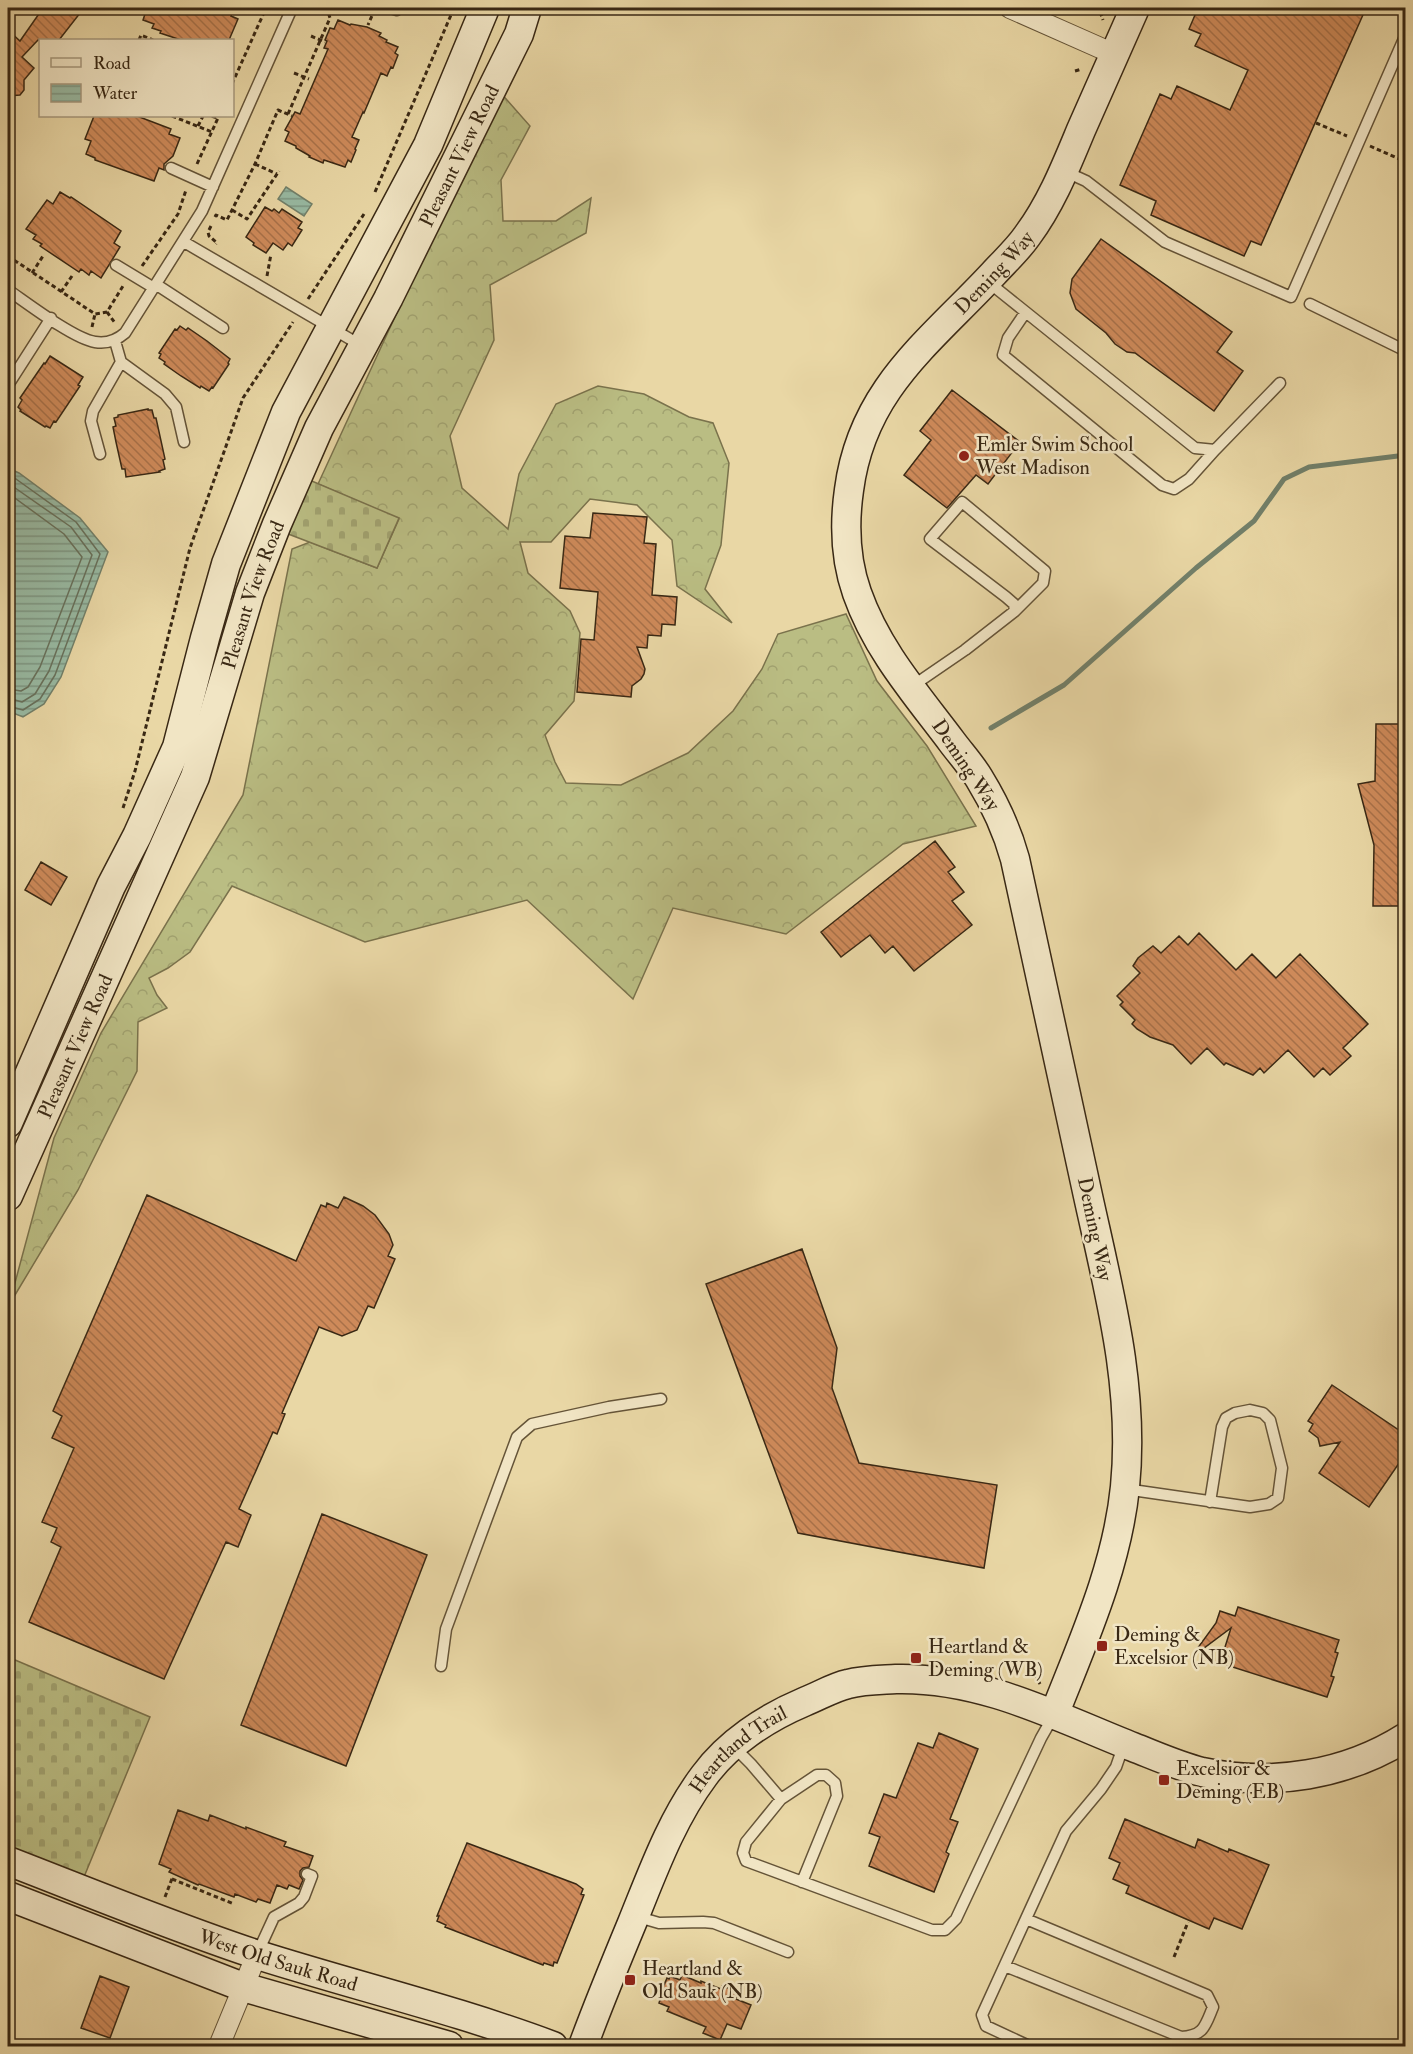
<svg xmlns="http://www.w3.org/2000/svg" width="1413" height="2054" font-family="'IM FELL Double Pica',serif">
<defs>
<pattern id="forest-crowns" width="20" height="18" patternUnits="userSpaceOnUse" patternTransform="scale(1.5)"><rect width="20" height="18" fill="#babd83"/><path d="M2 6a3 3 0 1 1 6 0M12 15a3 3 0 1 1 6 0" fill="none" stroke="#a1a270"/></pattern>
<pattern id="cemetery-stones" width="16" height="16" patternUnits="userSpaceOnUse" patternTransform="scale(1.5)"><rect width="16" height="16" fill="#babd83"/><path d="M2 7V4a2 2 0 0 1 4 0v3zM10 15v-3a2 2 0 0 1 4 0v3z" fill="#a1a270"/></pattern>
<pattern id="water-rules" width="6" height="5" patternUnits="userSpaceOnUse" patternTransform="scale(1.5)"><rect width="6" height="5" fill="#98baa3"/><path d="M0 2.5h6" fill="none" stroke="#7d9784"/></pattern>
<pattern id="building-back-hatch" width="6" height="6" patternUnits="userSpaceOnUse" patternTransform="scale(1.5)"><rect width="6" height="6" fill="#ce8a5a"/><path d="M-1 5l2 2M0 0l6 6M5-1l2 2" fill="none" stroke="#a87149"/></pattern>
</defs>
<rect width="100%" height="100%" fill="#e9d7a5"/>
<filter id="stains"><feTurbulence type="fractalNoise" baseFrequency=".00333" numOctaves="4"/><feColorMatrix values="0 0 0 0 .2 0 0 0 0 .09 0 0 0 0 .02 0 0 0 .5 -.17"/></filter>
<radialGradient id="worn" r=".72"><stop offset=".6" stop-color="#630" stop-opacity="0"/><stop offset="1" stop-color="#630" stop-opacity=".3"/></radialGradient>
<path fill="url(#forest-crowns)" stroke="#7a724c" stroke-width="1.5" d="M499,91L530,126L501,180L503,221H556L591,198L586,233L490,285L494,340L450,436L462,488L508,529L519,474L556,404L598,386L644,394L689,417L713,423L729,463L721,545L705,589L732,623L677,586L672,540L637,505L590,499L551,542H520L528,573L570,611L580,633L574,701L545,735L555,762L566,783L621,785L688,753L733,711L762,669L778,634L846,614L877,681L927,746L976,826L903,844L786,934L673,908L633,999L527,900L365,942L232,886L190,952L168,968L149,978L157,995L167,1008L138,1022L137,1071L78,1190L9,1305L54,1138L101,1033L243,795L292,549L310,542L377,568L399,519L318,484Z"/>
<path fill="url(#cemetery-stones)" stroke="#7a724c" stroke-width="1.5" d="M307,479L399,518L377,568L283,532Z
M8,1657L150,1717L79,1889L8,1861Z"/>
<path fill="url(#water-rules)" stroke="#72806a" stroke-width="1.5" d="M286,187L312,204L304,216L278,199Z
M8,468L19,473L80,518L108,552L61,677L44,704L23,717L8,711Z"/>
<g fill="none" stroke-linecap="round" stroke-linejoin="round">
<path stroke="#68715c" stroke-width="1.5" d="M8,475L16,479L76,522L100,554L55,675L40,699L23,710L8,706
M8,483L71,527L92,555L49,671L35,694L22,702L8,698
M8,493L64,534L82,557L40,667L28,687L21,691L8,689"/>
<path stroke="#72806a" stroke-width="5" d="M991,728L1064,685L1196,568L1254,521L1284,479L1309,467L1406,455"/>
</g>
<path fill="url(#building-back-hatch)" stroke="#392814" stroke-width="1.5" d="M43,8H84L59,40H38L22,57L34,68L24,80V90L20,95L8,96V30L20,41Z
M147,8H235L231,16L238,19L229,40H181L160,33L161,31L152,28L154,24L143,20Z
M1198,8H1366L1261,245L1251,241L1244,256L1151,215L1156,201L1120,185L1160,94L1171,99L1177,86L1230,110L1248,70L1195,46L1201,34L1189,29Z
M338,20L350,25L351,24L367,27L381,33L379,36L387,40L386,42L398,47L395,53L398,55L393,68L391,67L387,76L381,73L364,113L363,112L352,137L359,140L355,149L356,150L351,162L348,160L345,167L324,160L323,163L309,157L310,156L296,148V146L285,141L289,132L285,130L295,112L300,114L328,49L324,48L327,41L325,40L330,28L334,29Z
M94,116H137L171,129L169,134L180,138L173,156L164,164V170L159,168L154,181L95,160V158L86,154L91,141L85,139Z
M60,192L70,198L71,197L121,231L114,243L120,247L101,278L91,271L89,275L81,269L79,272L40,246L42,244L33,239L36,235L26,229L47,200L53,204Z
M265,207L272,211L274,209L279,213L282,209L302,222L298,228L302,230L292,246L288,243L283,250L273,243L266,253L253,245L254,243L246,237Z
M1101,239L1232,332L1217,352L1243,371L1214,411L1135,353L1127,352L1115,344L1106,333L1076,309L1070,293L1072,279Z
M180,326L186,330L188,328L207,341L230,359L228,363L229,364L213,388L212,387L209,391L201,386L200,388L181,376L164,364L165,362L159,358L161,354L159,353L175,329L177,330Z
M50,356L83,377L78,385L80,386L56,422L54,421L50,428L46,426L45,427L20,411L21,410L18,407L22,400L20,398L44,363L45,364Z
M952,390L1020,442L988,484L976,475L947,508L904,475L931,440L920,431Z
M148,409V410H152L154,418H156L165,459L163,460L165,469L159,471L160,472L126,477L125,469H122L116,442L113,427L116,426L114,418L118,417V415Z
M593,513L647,517L644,543L656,544L652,595L677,597L675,625L662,624L661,636L648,635L647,648L637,647L645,669L644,674L641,679L632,686L631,697L577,692L581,639L594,640L598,592L560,588L565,536L590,538Z
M1376,724H1406V906H1373L1374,845L1358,784L1375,781Z
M935,841L955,867L948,872L964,892L952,901L972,925L914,971L893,946L885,953L870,935L841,957L821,932Z
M41,862L67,877L51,905L25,890Z
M1199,933L1236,970L1252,954L1276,978L1300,954L1368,1024L1343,1048L1351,1056L1330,1075L1323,1068L1314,1077L1288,1050L1264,1073L1260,1068L1253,1075L1226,1063L1224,1065L1207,1048L1191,1064L1173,1045L1150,1037L1137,1029L1132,1024L1135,1020L1120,1005L1123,1002L1117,996L1140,973L1133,966L1138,958L1153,946L1161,953L1179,936L1188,945Z
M147,1195L296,1261L321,1205L326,1207L327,1203L338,1208L344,1197L363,1206L375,1215L389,1234L393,1245L388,1256L395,1259L374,1308L368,1306L357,1330L342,1336L319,1327L282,1413L285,1414L277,1434L273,1432L239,1509L251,1515L238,1547L226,1542L164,1679L29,1622L61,1547L51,1542L57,1528L42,1522L74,1448L52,1438L62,1416L53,1411Z
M802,1249L837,1348L832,1388L859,1463L997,1485L984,1568L798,1533L706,1284Z
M1332,1385L1406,1435V1453L1369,1507L1319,1473L1340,1442L1320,1446L1318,1438L1309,1431L1313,1424L1308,1421Z
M322,1514L427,1555L346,1766L241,1725Z
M1238,1607L1339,1640L1335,1652L1338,1653L1331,1676L1334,1677L1327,1697L1220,1663L1231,1628L1200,1651L1197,1649L1216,1623L1220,1611L1235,1616Z
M939,1733L978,1749L950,1819L958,1822L946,1852L949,1854L934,1892L869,1866L880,1837L869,1833L884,1794L896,1798L918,1743L933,1748Z
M178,1810L208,1821L210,1815L246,1829V1827L286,1842L284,1846L313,1856L309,1867L303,1868L300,1871V1876L303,1880L299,1889L289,1885L287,1889L277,1885L270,1903L258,1899L256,1902L235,1894L234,1897L199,1884L198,1885L169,1872L171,1869L159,1864Z
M1125,1819L1195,1848L1198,1839L1228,1852L1229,1849L1269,1865L1242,1929L1214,1918L1209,1929L1126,1893L1129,1886L1113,1879L1120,1863L1109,1858Z
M467,1843L576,1884L583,1889L581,1894L584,1895L557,1963L554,1962L553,1966L544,1963L543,1965L445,1927L446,1925L437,1921L439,1916H437Z
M682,1975L701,1983V1981L721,1989L722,1986L739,1992L736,1999L751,2005L741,2029L727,2024L720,2040L703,2033L706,2027L667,2011L669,2007L659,2003L660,2000L658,1999L667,1978L669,1979L670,1976L680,1980Z
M100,1976L129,1987L110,2038L81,2028Z"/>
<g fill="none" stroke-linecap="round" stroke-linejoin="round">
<g stroke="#655438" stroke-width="13">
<path id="lane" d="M391,8L397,10
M171,168L213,187
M1064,171L1086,181L1165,242L1291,297L1406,34
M184,242L362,346
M116,265L154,288
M987,281L1195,448L1215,450L1280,383
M157,285L223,328
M8,290C27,303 74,339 95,342C107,344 117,340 125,333L202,211L292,8
M1310,304L1406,351
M1025,313L1008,338L1003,355L1162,485L1174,489L1189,479L1215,450
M115,341L121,362L165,394L176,407L184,442
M10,382L51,318
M100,454L91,421L93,411L121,362
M911,687L965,650L1015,611L1014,604L1006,597L930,539L962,502L1045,571L1043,583L1015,611
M1125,1489L1250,1507L1269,1504L1278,1498L1282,1468L1270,1420L1263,1413L1250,1410L1235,1413L1226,1418L1222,1427L1210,1502
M441,1666L446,1629L517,1437L532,1424L609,1407L661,1399
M733,1746L751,1764L781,1799L746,1842L743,1853L746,1861L932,1930H945L956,1919L1041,1738L1054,1715
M781,1799L817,1775H826L835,1783L837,1796L802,1882
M635,1916L659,1923L703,1922L714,1923L788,1952
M257,1954L274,1917L299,1903L304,1897L312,1876L307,1874
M1005,1966L1181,2037C1204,2036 1205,2026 1213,2007L1207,1995L1026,1919
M1029,2046L986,2026L982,2015L1066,1831L1101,1789L1116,1767L1124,1744"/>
</g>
<g stroke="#655438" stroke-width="22">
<path id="street" d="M1010,8L1114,54
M219,2046L257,1954"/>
</g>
<g stroke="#392814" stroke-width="31">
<g id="secondary">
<path d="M8,1123L111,886L137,836L177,747L205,638L226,564L286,412L428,145L485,8"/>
<path id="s1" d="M8,1196L195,777L250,593L277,524L319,428L388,299L519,34L527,8"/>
<path id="s2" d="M1054,1715C1083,1641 1117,1567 1125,1487C1135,1387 1109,1292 1088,1196C1064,1083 1039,971 1015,859C1007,830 995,804 979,778C971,765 961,754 952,742C916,694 877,650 857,593C845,559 844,525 849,490C862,389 930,342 994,273C1005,261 1018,249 1027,236C1051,204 1066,166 1081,130C1099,89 1117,48 1135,8"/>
<path id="s3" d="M8,1861C91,1893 173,1927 258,1955C356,1986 457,2010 553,2046"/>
<path d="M8,1896L243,1987L449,2046"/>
<path id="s4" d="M583,2046C598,2005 615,1964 632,1923C652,1874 671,1820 704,1776C728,1743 766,1718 804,1702C819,1696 834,1687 848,1684C863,1680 880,1680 896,1679C981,1677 1055,1716 1133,1747C1156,1756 1178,1766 1202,1772C1272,1787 1346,1775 1406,1737"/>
</g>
</g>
<path stroke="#392814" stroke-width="3" stroke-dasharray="4.5 3" stroke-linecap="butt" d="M365,8L374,11L368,25
M1100,12L1103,20
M311,36L325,42
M139,40L141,35L153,40
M1075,71L1082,69
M294,73L309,79
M232,84L266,8
M288,114L330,18L328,12L317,8
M172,116L212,132
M1316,123L1347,136
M198,126L203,116
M1370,146L1406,162
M197,164L218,118L211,116
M255,164L277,174
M375,192L454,8
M232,210L247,219L279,171
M215,217L216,215L227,220L255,164L278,110L292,116
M211,226L208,232L209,236L217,243L216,244
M8,256L95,314L107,312L123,286
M142,266L178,214L186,190
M32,273L43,256
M267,276L271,254
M61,292L72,276
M308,299L364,214
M107,312L115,323
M92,327L95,314
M123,808L135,771L190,548L243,398L293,322
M1035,1675L1040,1684
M172,1879L234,1904
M165,1897L173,1876
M1174,1957L1188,1922"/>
<use href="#lane" stroke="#f1e5c4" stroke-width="10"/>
<use href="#street" stroke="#f1e5c4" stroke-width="20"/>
<use href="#secondary" stroke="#f1e5c4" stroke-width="28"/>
</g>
<g fill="#8f2418" stroke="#f1e5c4" stroke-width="2">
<circle cx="964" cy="456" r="6"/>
<rect x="1096" y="1640" width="12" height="12" rx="3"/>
<rect x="910" y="1652" width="12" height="12" rx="3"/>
<rect x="1158" y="1774" width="12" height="12" rx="3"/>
<rect x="624" y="1974" width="12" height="12" rx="3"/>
</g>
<g text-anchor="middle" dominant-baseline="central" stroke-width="5" stroke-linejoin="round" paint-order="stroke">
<g font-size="20" fill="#392814" stroke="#f1e5c4">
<text stroke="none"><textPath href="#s1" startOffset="1136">Pleasant View Road</textPath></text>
<text stroke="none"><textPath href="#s2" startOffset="1562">Deming Way</textPath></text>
<text stroke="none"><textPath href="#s1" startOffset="650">Pleasant View Road</textPath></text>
<text transform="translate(966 765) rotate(56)">Deming Way</text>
<text stroke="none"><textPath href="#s1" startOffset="164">Pleasant View Road</textPath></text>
<text transform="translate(1095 1229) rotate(78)">Deming Way</text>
<text stroke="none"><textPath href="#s4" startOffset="340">Heartland Trail</textPath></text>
<text stroke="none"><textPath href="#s3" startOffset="288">West Old Sauk Road</textPath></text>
</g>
<g font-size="20" fill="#392814" stroke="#f1e5c4" text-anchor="start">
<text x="976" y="444">Emler Swim School<tspan x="976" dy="23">West Madison</tspan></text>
<text x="1114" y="1634">Deming &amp;<tspan x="1114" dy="23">Excelsior (NB)</tspan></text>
<text x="928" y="1646">Heartland &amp;<tspan x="928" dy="23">Deming (WB)</tspan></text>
<text x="1176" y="1768">Excelsior &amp;<tspan x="1176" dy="23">Deming (EB)</tspan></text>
<text x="642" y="1968">Heartland &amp;<tspan x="642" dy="23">Old Sauk (NB)</tspan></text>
</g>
</g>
<rect width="1413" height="2054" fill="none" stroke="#e9d7a5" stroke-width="30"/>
<rect x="9" y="9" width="1395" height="2036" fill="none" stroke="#392814" stroke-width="3"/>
<rect x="15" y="15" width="1383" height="2024" fill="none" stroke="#392814" stroke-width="1.5"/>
<rect x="39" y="39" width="195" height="78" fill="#f1e5c4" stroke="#a7997e" stroke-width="1.5"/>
<rect x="51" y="58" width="30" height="9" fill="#f1e5c4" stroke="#a7997e" stroke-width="1.5"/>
<text x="93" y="69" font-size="18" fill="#392814">Road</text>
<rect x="51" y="84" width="30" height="18" fill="url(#water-rules)" stroke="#a7997e" stroke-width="1.5"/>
<text x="93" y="99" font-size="18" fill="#392814">Water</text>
<rect width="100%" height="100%" filter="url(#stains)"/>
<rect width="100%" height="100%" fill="url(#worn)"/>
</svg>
